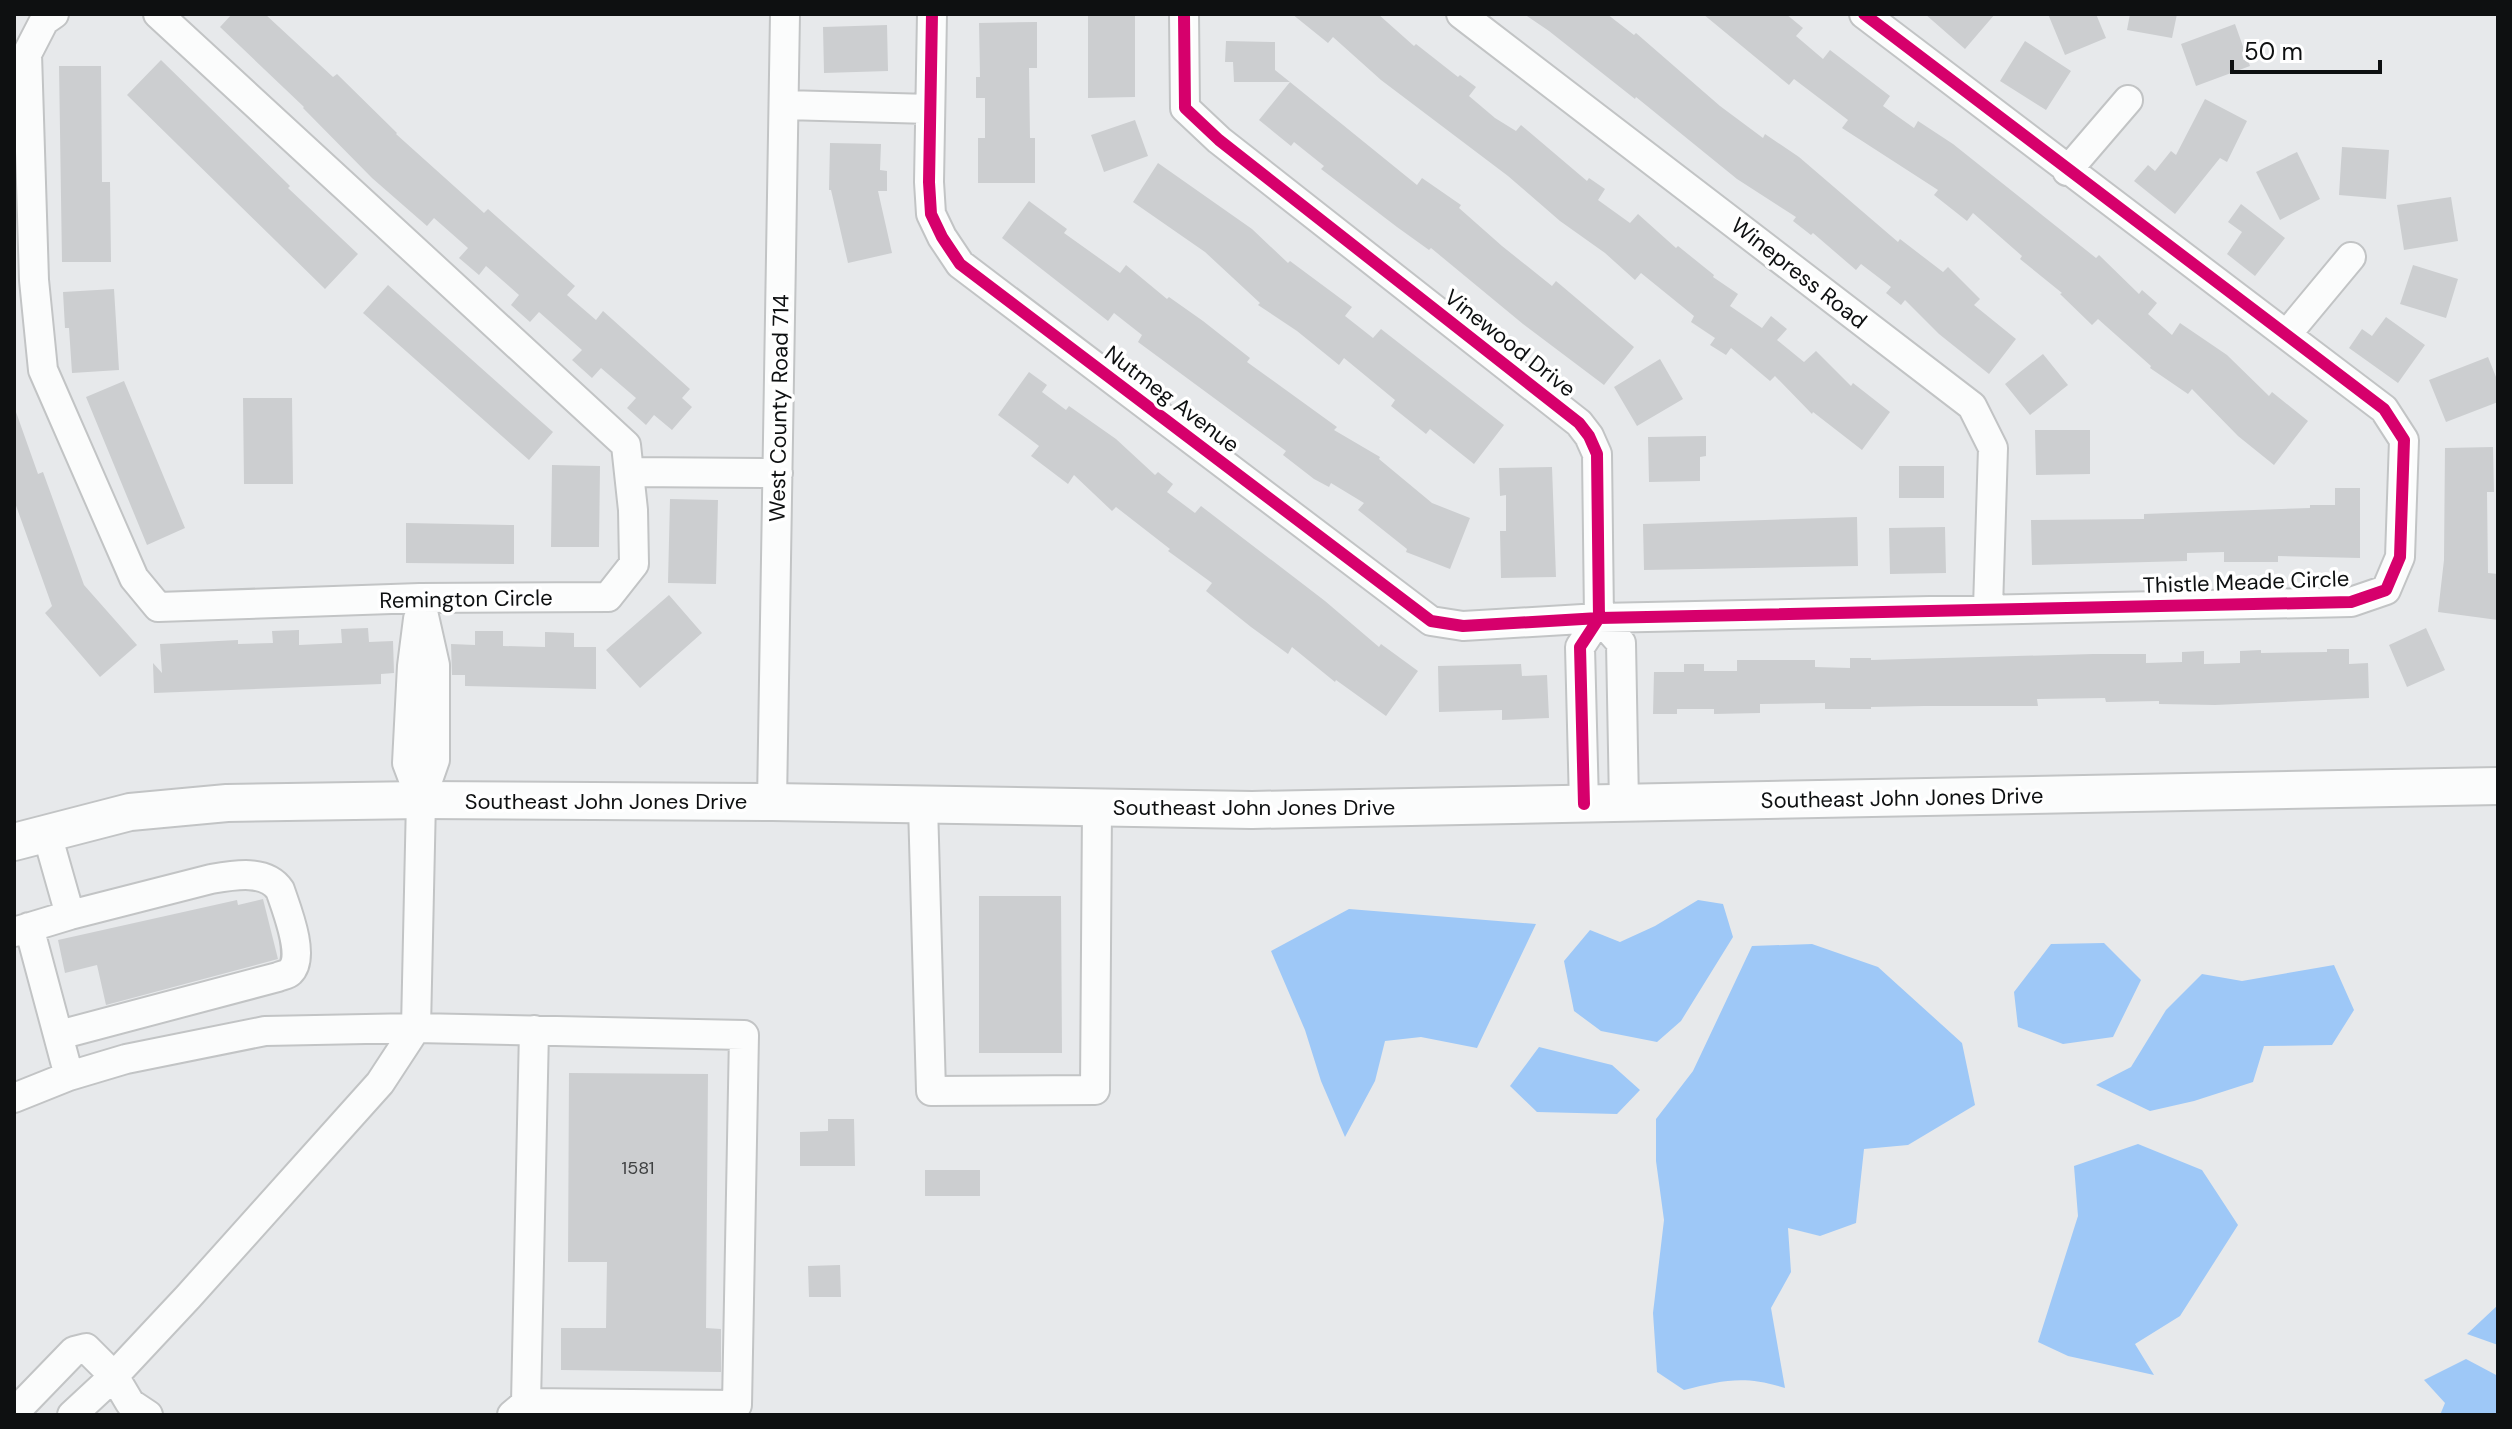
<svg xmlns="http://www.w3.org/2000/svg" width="2512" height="1429" font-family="'DM Sans',sans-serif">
<rect width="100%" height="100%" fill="#e7e9eb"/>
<path fill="#9ec8f7" d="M1698,900L1723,904L1733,937L1681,1021L1657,1042L1601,1031L1574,1011L1564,961L1590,930L1620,942L1655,926Z
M1349,909L1536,924L1477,1048L1421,1037L1385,1041L1375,1081L1345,1137L1321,1081L1305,1030L1271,951Z
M2104,943L2141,980L2113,1037L2063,1044L2018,1027L2014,992L2051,944Z
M1812,944L1878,967L1962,1043L1975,1105L1908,1145L1864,1149L1856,1223L1820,1236L1788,1228L1791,1272L1771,1308L1785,1388C1744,1375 1724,1380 1684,1390L1657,1372L1653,1313L1664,1220L1656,1161V1119L1693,1071L1752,946Z
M2334,965L2354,1010L2332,1045L2264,1046L2253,1082L2194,1101L2150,1111L2096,1085L2131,1067L2166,1010L2202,974L2242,981Z
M1539,1047L1612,1065L1640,1090L1617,1114L1537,1112L1510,1086Z
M2138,1144L2202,1170L2238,1225L2180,1316L2135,1344L2154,1375L2068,1356L2038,1342L2078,1216L2074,1166Z
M2498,1305V1345L2467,1334Z
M2466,1359L2498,1376V1415H2440L2445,1403L2424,1380Z"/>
<path fill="#ccced0" d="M232,14H265L333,77L337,74L397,133L396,134L484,213L488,209L575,286L567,295L596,320L603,311L690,389L682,398L692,407L672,430L654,415L646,425L627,408L636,398L601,368L592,378L572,360L582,350L539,312L530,322L511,305L519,295L486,266L479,275L459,258L468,248L434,218L427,226L372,178L303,108L304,107L220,27Z
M1088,14H1135V97L1088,98Z
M1292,14H1378L1414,46L1416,44L1458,77L1460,75L1476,87L1469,96L1495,118L1516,131L1521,125L1587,181L1589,178L1605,189L1598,200L1630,223L1638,214L1676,248L1678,246L1714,275L1713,277L1738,294L1730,306L1762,328L1771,316L1787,329L1777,340L1804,362L1816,351L1851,386L1853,383L1890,412L1862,450L1813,412L1812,414L1775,376L1770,381L1731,348L1726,355L1710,345L1715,338L1691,322L1694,316L1641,273L1635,280L1605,253L1560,221L1508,176L1381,80L1333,37L1328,43Z
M1524,14H1607L1634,35L1636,33L1720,106L1763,138L1765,134L1799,157L1898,242L1900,239L1943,272L1948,267L1980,299L1974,305L2016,339L1989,374L1939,334L1905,300L1901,305L1886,293L1891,287L1861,264L1856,270L1813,233L1811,235L1793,221L1796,217L1737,179L1636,97L1635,99L1549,31Z
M1703,14H1786L1803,28L1796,36L1823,59L1830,50L1890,96L1883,106L1914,128L1918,121L1953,144L2096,258L2099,255L2139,294L2142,290L2157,303L2148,314L2172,335L2180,323L2227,355L2269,396L2272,392L2308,421L2274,465L2238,436L2192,389L2188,394L2150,368L2151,366L2098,319L2092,325L2060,294L2062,293L2020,259L2022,256L1973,213L1967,221L1934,195L1938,190L1842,128L1848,120L1794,79L1789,85Z
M1925,14H1995L1965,49Z
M2048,14H2096L2106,38L2065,55Z
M2130,14H2177L2172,38L2127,30Z
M1037,22V68H1029L1030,138H1035V183H978V138H985V98H976V77H980L979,23Z
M2235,24L2250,66L2196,86L2181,44Z
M887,25L888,71L824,73L823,27Z
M1226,41L1275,42V70L1290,82H1234L1233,62H1225Z
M2025,41L2071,71L2046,110L2000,81Z
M161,60L290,186L288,188L358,254L325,289L127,95Z
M59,66H101L102,182H110L111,262H62Z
M1290,82L1417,185L1422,178L1461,205L1459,208L1502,246L1552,286L1556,281L1634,347L1604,385L1523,324L1431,248L1429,250L1397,227L1321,169L1324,166L1294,142L1291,146L1259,120Z
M2205,99L2247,121L2227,162L2220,158L2175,214L2134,181L2148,165L2155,171L2171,151L2176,155Z
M1135,120L1148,156L1104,172L1091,135Z
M830,143L881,144L880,170L887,171V191H878L892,253L848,263L831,190H829Z
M2342,147L2389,150L2386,199L2339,195Z
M2297,152L2320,199L2280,220L2256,172Z
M1158,163L1252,229L1288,263L1290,261L1352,307L1345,316L1373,338L1381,329L1504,425L1474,464L1430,429L1426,434L1391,406L1395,400L1344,358L1339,365L1297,331L1258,305L1260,303L1205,252L1133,202Z
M2451,197L2458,241L2404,250L2397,205Z
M1029,201L1067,229L1064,233L1120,273L1126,265L1167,299L1169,297L1203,321L1250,358L1247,362L1337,427L1334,430L1380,457L1379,459L1432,503L1470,518L1450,569L1406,552L1407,549L1358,510L1364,503L1331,483L1329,487L1314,479L1283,455L1286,451L1138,342L1142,335L1114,313L1108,321L1002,238Z
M2241,204L2285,238L2255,276L2227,254L2242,232L2228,222Z
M2413,265L2458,279L2446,318L2400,304Z
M388,285L553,432L529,460L363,313Z
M114,289L119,370L72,373L69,328H65L63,292Z
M2386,317L2425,345L2398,383L2349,348L2362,329L2372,336Z
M2043,354L2068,385L2030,415L2005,384Z
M2488,357L2498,382V402L2446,422L2429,380Z
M1660,359L1683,399L1637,426L1614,387Z
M1029,372L1047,385L1042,392L1066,410L1069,406L1116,439L1155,475L1158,472L1173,484L1167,492L1195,513L1201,506L1325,601L1379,647L1381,644L1418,671L1386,716L1336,680L1335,682L1292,647L1288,654L1251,627L1206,591L1212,583L1168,551L1170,549L1116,507L1112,511L1074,475L1068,484L1031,456L1039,446L998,415Z
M124,381L185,528L147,545L86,397Z
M243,398H292L293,484H244Z
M16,412L38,474L43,472L84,585L137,645L100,677L45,613L52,606L14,500V413Z
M2035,430H2090V474L2036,475Z
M1706,436V456L1700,457V481L1649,482L1648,437Z
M2493,447L2494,492H2487L2488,573L2498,574V620L2438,612L2444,560L2445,448Z
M552,465L600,466L599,547H551Z
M1899,466H1944V498H1899Z
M1552,467L1556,577L1501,578L1500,531H1506V495L1500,496L1499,468Z
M2335,488H2360V558L2278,556V562H2224V552L2187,553V561L2032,565L2031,520L2144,519V514L2310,508V505H2335Z
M670,499L718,500L716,584L668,583Z
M1857,517L1858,566L1644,570L1643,524Z
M406,523L514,525V564L406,563Z
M1945,527L1946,573L1890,574L1889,528Z
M669,595L702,633L640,688L606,650Z
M368,628L369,642L393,641L394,673L381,674V684L154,693L153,663L162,673L160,644L238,640V644L273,643L272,631L299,630V645L342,643L341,629Z
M2426,628L2445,670L2407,687L2389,645Z
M475,631H503V646L545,647V632L574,633V647H596V689L465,686V675H452L451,644L475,645Z
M2327,649H2349V664L2368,663L2369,698L2215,705L2159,704V701L2106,702L2105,698L2037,699L2038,706H1924L1871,707V709H1825V703L1760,704V713L1714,714V709H1677V714H1653L1654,672H1684V664H1704V671H1737V660H1815V667L1850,668V658H1871V660L2093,654H2146V663L2182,662V652L2204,651V664L2240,663V651L2261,650V653L2327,652Z
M1521,664L1522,676L1547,675L1549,718L1502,720V710L1439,712L1438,666Z
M979,896H1061L1062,1053H979Z
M263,899L278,959L106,1005L97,965L65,973L58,940L237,900L238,905Z
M569,1073L708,1074L706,1328L721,1329V1372L561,1370V1328H606L607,1262H568Z
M828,1119H854L855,1166H800V1132L828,1131Z
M925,1170H980V1196H925Z
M840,1265L841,1297H809L808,1266Z"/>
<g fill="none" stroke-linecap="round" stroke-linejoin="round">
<g stroke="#c2c4c5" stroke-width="32">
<path id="minor" d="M54,14L44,21L27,54L34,280L43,370L134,578L158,607L420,598L608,597L634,564L633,510L626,445L158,14
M932,14L929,182L931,214L942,237L960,264L1431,621L1463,626L1599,618L2351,602L2386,590L2400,557L2404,440L2384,409L1864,14
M1184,14L1185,108L1219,140L1579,423L1589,436L1597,454L1599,618L1580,647L1584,804
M1461,14L1972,406L1993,448L1988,608
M785,105L930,109
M2067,171L2128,100
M2287,334L2351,257
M629,472L778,473
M1599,618L1621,643L1624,803
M418,619L412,666L407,763L421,800
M772,802L785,14
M923,805L931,1091L1095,1090L1097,807
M29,927L69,1076
M14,932L70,915L47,834
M59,1035L278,977C282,975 287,975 290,972C306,957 286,908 280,890C266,869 234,875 211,879L70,915
M14,1098L69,1076L126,1059L265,1031L416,1028L744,1035L737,1405L526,1403
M14,1413L74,1351L86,1348L114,1376L130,1403L148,1415
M72,1415L114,1376L188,1297L380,1083L416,1028L421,800L435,760V665L420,598
M512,1415L526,1403L534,1030"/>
</g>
<g stroke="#c2c4c5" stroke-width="40">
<path id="major" d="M14,842L130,812L227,803L421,800L772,802L1252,810L2498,786"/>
</g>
<use href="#minor" stroke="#fbfcfc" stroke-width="28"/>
<use href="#major" stroke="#fbfcfc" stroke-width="36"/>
<g stroke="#fff" stroke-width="17">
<path id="cycleway" d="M932,14L929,182L931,214L942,237L960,264L1431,621L1463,626L1599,618L2351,602L2386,590L2400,557L2404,440L2384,409L1864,14
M1184,14L1185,108L1219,140L1579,423L1589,436L1597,454L1599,618L1580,647L1584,804"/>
</g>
<use href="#cycleway" stroke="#d6006c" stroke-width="12"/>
</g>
<g text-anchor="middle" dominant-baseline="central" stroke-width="7" stroke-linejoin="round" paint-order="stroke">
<g font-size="18" fill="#3e4041">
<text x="638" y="1168">1581</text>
</g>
<g font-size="22" fill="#0e1011" stroke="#fff">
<text transform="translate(1799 273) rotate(38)">Winepress Road</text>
<text transform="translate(1510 343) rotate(38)">Vinewood Drive</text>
<text transform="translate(1172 399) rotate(37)">Nutmeg Avenue</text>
<text transform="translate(779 408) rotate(-89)">West County Road 714</text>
<text transform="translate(2246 582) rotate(-2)">Thistle Meade Circle</text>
<text transform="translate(466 599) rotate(-1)">Remington Circle</text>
<text transform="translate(1902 798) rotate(-1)">Southeast John Jones Drive</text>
<text x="606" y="801">Southeast John Jones Drive</text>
<text x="1254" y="807">Southeast John Jones Drive</text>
</g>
</g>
<rect width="2512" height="1429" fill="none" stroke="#0e1011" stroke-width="32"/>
<path d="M2232 60v12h148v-12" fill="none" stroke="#0e1011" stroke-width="4"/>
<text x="2244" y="60" font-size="24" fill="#0e1011" stroke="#ffffff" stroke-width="6" paint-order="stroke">50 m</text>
</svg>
